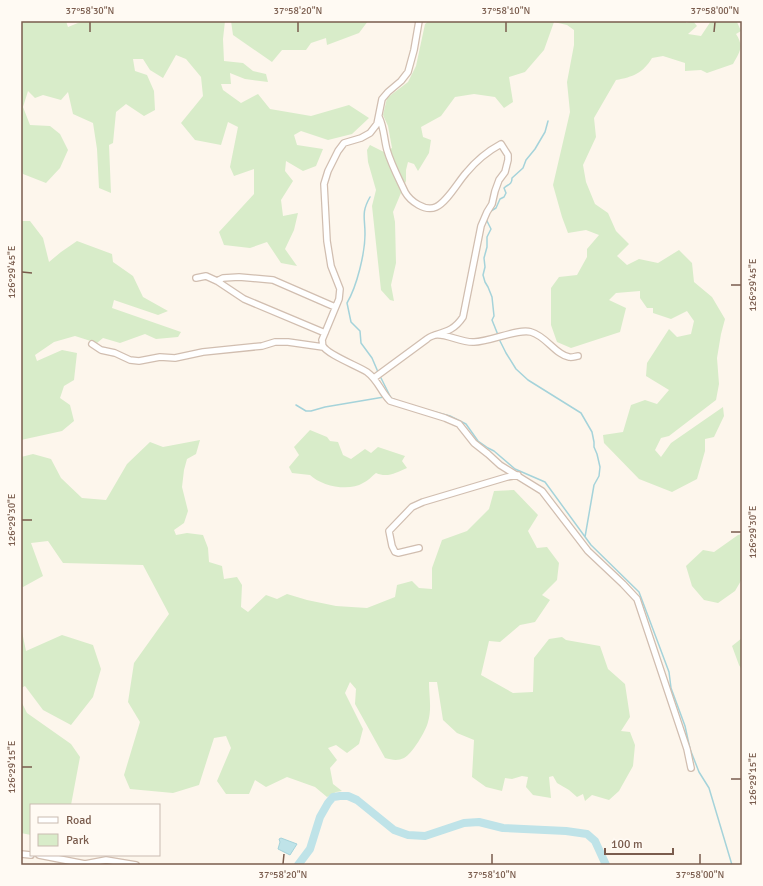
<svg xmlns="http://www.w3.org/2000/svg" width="763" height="886" font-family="Signika,sans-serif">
<rect width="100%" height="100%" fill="#fdf6ec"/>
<path fill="#d8ecc9" d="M21,21H66L68,27L83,21H225L223,39L224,61L243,63L253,71L266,74L268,82L245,79L230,73L231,84H221L223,90L241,103L258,94L270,109L311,116L349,105L369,118L352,134L328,140L301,131L294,135L297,145L323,149L316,166L303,171L286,161L285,171L293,181L281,200L283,216L298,213L294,230L285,249L297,266L281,263L267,242L250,248L224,245L219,232L254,194V169L234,176L230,167L238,127L228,122L221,145L195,140L181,123L203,96L201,77L186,59L176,55L163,78L150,70L143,59H133L135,71L147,75L154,91L155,110L144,116L126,104L116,112L113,143L109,145L111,193L99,188L97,149L93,123L73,114L68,92L61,100L43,95L35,98L28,91L23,107L30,125L50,126L60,134L68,150L60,168L46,183L23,174L21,167Z
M231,21H368L359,33L327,45L326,38L311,43L306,50H282L272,62L233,35Z
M429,21H686V23L693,21L697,26L688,34L701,36L711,21L737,22L741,31L736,34C744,46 740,52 733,64L707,73L701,70L685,71V63L663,56L652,58C643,73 633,77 616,80L594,118L596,137L583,165L586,182L595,204L608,213L616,231L629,244L617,256L627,265L639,259L658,263L679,250L692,263L694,282L712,297L725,319L721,334L717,358L719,384L716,400L669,436L661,438L655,450L661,457L671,443L723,407L724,416L714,437L705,439V451L697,479L672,492L639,479L604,443L603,435L623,432L631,405L645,400L657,404L669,390L646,376L647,363L669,329L677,337L691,334L694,321L687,311L671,319L653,313V308H647L640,298V291L616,293L609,300L626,308L620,332L571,348L557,342L551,325V288L559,277L577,275L587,257V249L599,235L586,230L568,233L562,217L553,185L570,112L567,82L574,45V30L567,25L554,22L544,50L525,72L509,77L513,102L504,108L495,97L474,94L455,97L441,116L421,127L423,137L431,140L429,153L418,171L414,164L408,162L406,170V181L393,212L395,222L396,263L391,285L394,301L390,300L381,290L372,206L376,190L368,162L367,150L370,145L384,152L392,148L388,126L383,115L387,98L408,82L416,66L425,24Z
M21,221H30L43,238L49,262L61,252L77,241L112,254L113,262L133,276L143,297L168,311L158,315L114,300L112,308L181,332L178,337L156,339L145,334L120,343L103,338L97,343L75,336L54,342L35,355L37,361L62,350L77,353L74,380L64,386L60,398L70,405L74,421L62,431L21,440Z
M310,430L327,437L330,441L338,442L343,455L351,459L365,449L371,453L378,447L405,456L402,461L407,468C396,473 387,478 376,473C372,476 368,481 363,483C349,492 321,486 310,475L292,473L289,467L299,455L294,447Z
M200,440L196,454L187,459L184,470L182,487L188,511L184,523L174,530L176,535L187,533L203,535L208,548L209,562L222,566L224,579L237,577L242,585L241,607L248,612L266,595L277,599L287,594L307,600L336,606L367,608L395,597L397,585L412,581L419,588L432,589V568L442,540L467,531L489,509L494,491L514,490L538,515L528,531L537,548L547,547L559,563L557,580L542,595L550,600L535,622L520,625L500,642L489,641L481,675L513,693L533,692L534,658L549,639L562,637L566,640L600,646L608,669L625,684L630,717L621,731L630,732L635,745L633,766L619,791L609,800L592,795L585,801L583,794L577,797L569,790L557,783L553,776L549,777L551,798L533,795L526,787L528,777L522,776L512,779L505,778L502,791L486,787L472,777L474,740L457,733L443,720L437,682H429C429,695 432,709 428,722C426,731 412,754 404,758C398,761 392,760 385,758L355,704L356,689L350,682L345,693L363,729L359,744L347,753L336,745L328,748L337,760L330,768L333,784L342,791L336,792L327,797L315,787L287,777L266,787L255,780L249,794H226L217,781L231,748L226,736L214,738L199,785L173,793L130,789L124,775L140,722L128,702L134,663L169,614L143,565L63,563L48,541L31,543L43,576L23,587L21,585V457L33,454L51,459L61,478L82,498L106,500L127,464L150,442L163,447Z
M742,534V579L735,591L718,603L704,600L692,586L686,566L703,550L714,552L738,535Z
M21,627L26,651L62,635L93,645L101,669L93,697L71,725L43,710L25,686L21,688Z
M742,638V670L739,665L732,646Z
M21,701L27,713L71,744L80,757L71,805H31V835L21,833Z"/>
<path fill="#bfe3e8" stroke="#a5d3da" d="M281,838L297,844L290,855L278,849L280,842L279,839Z"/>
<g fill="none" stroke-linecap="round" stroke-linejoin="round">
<path stroke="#a5d3da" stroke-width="1.5" d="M370,197C361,213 365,217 365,234C365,253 357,286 347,303L351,322L360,331L361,343L372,358L378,372
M491,211L496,208L500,199L504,197L506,193L504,188C508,184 512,185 512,178L523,168L526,160L535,149L545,132L548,121
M487,217V221L491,229L487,237V247L484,258L485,267L483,275L485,282L488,287L492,297L494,316L492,320L498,335
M499,339L506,353L516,369L528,380L581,413L592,432L594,442V447L597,454L600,467L599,476L594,485L585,537
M380,376L391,398L398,401
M296,405L306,411H311L325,407L384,397
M420,408L450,416L466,424L478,441L488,448L494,451L515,469L545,482L591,545L639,592L669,672L671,688L685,726L690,749L699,772L709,788L732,865"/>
<path stroke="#bfe3e8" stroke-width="8" d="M298,865L310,849L320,817L328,803L333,797L340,796H348L357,800L394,830L408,835L425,836L464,823L479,822L503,828L566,831L587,834L595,841L606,865"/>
<g stroke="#d1beb0" stroke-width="8">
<path id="minor" d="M419,21L414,50L408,72L401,81L388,92L382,99L377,124L370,133L361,138L344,143L338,151L328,171L324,184L327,241L331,266L340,289L339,299L322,340C323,342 322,345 323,346C328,355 358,366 367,372C378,380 381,392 390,401L445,418L459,424L474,443L488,454L500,465L542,491L588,551L623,584L637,599L687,749L691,768
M379,117C384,127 384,139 387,150C391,164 399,179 405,192C410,201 425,212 436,207C447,202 458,182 466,173C475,162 488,151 501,144L508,155V160L505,172L499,180L495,191L492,204L487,212L481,226L463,317C455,329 448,331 435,335
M196,278L206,276L217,281L244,299L325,333
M217,281L223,278L239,277L273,280L335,307
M92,344L101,350L115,353L130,360L139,361L160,357L175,358L203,352L262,346L275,342H288L323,347
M374,378L427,339C429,337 432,336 435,335C445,333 462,343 474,342C490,342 518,328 531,332C546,336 556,355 569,357C572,358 576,356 578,356
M419,548L398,553L395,552L392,546L389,531L412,507L423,502L507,477L518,475
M21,854L31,855
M39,855L85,864L106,860L136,865"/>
</g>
<use href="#minor" stroke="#fff" stroke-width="5.5"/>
</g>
<path fill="none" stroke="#7a5c4d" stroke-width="1.5" d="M90,32V22M298,32V22M506,32V22M714,32L715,22M22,272L32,273M731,285H741M22,520H32M731,532H741M22,767H32M731,779H741M283,864L284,854M492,864V854M700,864V854"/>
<rect width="763" height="886" fill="none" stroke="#fffaf3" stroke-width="44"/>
<rect x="30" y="804" width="130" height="52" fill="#fffaf3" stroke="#cabbb1"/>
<rect x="38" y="817" width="20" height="6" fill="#ffffff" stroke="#cabbb1"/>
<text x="66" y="824" font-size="12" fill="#7a5c4d">Road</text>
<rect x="38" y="834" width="20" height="12" fill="#d8ecc9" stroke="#cabbb1"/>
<text x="66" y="844" font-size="12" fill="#7a5c4d">Park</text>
<path d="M605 848v6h68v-6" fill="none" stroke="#7a5c4d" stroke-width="2"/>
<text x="611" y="848" font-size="12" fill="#7a5c4d" stroke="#fffaf3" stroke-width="3" paint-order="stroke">100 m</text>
<rect x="22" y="22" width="719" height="842" fill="none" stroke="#7a5c4d" stroke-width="1.5"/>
<g font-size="10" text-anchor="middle" fill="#7a5c4d">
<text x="90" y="14">37°58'30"N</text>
<text x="298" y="14">37°58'20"N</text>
<text x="506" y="14">37°58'10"N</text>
<text x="715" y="14">37°58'00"N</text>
<text transform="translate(11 272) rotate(-90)" y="4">126°29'45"E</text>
<text transform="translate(752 285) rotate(-90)" y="4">126°29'45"E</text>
<text transform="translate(11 520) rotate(-90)" y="4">126°29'30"E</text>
<text transform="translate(752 532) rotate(-90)" y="4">126°29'30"E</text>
<text transform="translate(11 767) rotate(-90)" y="4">126°29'15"E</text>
<text transform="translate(752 779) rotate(-90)" y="4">126°29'15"E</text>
<text x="283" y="878">37°58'20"N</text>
<text x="492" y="878">37°58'10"N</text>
<text x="700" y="878">37°58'00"N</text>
</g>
</svg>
